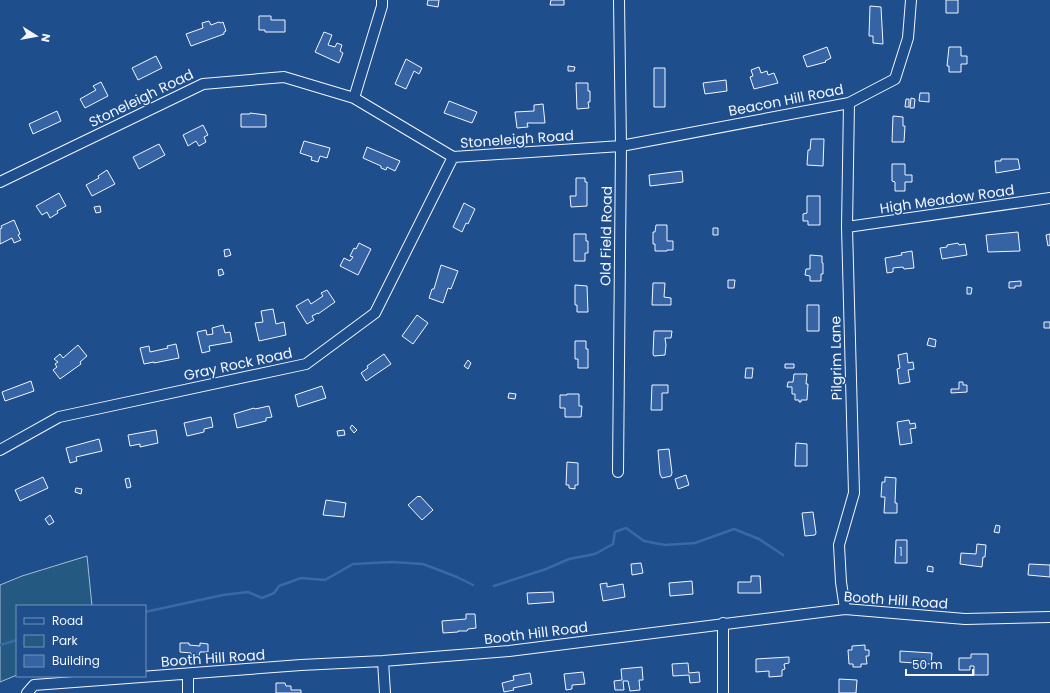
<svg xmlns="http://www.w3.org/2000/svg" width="1050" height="693" font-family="Poppins,sans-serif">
<rect width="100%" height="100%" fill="#1f4e8c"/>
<path fill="#245a82" stroke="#a8bbd7" d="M87,556L92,606H17V675L0,682V585L22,576Z"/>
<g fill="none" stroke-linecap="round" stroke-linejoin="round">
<path stroke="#3b69a3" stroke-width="2.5" d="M494,586L546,569L569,559L595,554L613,544L615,532L626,528L644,541L665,545L695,543L734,529L759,539L783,555
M145,612L223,595L248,592L262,598L274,593L279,586L301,578L325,580L353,564L392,562L423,564L457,577L473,585
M0,645L17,640"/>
</g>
<path fill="#3563a3" stroke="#f2f6ff" d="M428,0H439L438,7L427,5Z
M551,0H564V5H550Z
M946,0H958V13H946Z
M870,6L881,7L883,44L873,43V36H869Z
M259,16H271V20H285V32H265V30H259Z
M209,21L211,25L219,22L221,23L223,22L226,31L224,32V34L191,46L186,34L203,28L202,23Z
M324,32L332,35L328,45L335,47L337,43L342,45L340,51L343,53L339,63L315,52Z
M827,47L831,58L825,61L826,62L807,67L803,56Z
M949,47H961V56H967V64H961V72H949V66H947Z
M156,56L162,68L138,80L132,68Z
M406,59L422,68L419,74L414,71L406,89L395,84Z
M568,66L575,67L574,71H568Z
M759,67L761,73L767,71L768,75L774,73L778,83L754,89L750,77L753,76L751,70Z
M654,68H665V107H654Z
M726,80L727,91L705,94L703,83Z
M101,82L108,96L85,108L80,99L96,90L93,86Z
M576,83H588V91H590V102H588L589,108L577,109Z
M920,93H929V102L919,101Z
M911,98L915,99L914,108H910Z
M906,99H909V107H905Z
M449,101L477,112L472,123L444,113Z
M543,104L545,123H527L528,127L517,128L515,112L534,111V105Z
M57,111L61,121L33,134L29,124Z
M250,113L266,115V127H241V114H250Z
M893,116L903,117V126H905L904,142H892Z
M203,125L208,135L204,137L206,142L199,146L196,141L188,146L183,135Z
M811,139H824L823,166L807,165L808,150H810Z
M304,141L330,148L327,158L320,156L318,162L311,160L312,157L300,153Z
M159,144L165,155L139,169L133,157Z
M367,147L400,161L395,171L387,167L386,170L381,168V166L363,158Z
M1001,159H1018L1020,169L996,173L995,161H1001Z
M892,164H905V175H912V182H905V191H895V182L892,181Z
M107,170L115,184L92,196L86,185L99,178L98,176Z
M682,171L683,182L650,186L649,175Z
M576,178H585V182H587V206L571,207L570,196H576Z
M59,193L66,206L57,211L58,213L50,218L47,212L42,215L36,206Z
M807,196H820V225H808V221H803V214L807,213Z
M464,203L475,209L468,224L466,223L462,232L453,227Z
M100,206L101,212L96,213L94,207Z
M14,220L20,234L18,235L21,240L14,243L12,238L0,244V229L2,228L1,226Z
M656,225H667V241H673V250H667V251H655V244H653V232H655Z
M713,228H718V235H713Z
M1018,232L1020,251L988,252L986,235Z
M574,234H586V241H588V253H585V261H574Z
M1050,234V245L1048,246L1046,235Z
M359,243L371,249L358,275L340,266L344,258L350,261L353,257L350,256L354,248L356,249Z
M958,243L959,245L965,244L967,255L942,259L940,248L947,247V245Z
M229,249L231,255L225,257L224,250Z
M912,251L914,268L904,269L903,267L893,268V272L887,273L885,258L902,255L901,253Z
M810,255L822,256V263H823V274H821V281H810V276L805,275L806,269H810Z
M441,265L458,271L451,289L448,288L443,303L429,298L432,289H434Z
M222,269L224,274L219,276L218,270Z
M728,280H735L734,288H728Z
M1021,281V286H1015V288H1009V282Z
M653,283H665L664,297L671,298V305H652Z
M575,285L587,286L588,312H577V305H575Z
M967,287L972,288L971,294H967Z
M327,290L335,302L318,314V313L312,316L314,320L307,324L296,306L308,299L311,304L323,296L321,293Z
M807,305H819V331H807Z
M273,309L276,324L284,322L286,335L259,341L255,323L263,322L261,311Z
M417,315L428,323L413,344L402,336Z
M1044,322H1050V328H1044Z
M223,325L225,333L230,332L232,342L209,346L210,351L202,353L197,332L206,330L207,335L213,334L212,328Z
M654,331H672L671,338H665L666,345L665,355L654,356L653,354Z
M929,338L936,340L935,347L927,345Z
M575,341H586V349H588V368H578V359H575Z
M176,344L179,358L154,363V362L144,364L140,348L149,346L150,352L168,348L167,346Z
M78,345L87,356L80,362L81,364L60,379L53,370L57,367L55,364L58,362L54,359L60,354L63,358Z
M907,353L908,363L913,362L914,369L908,370L910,382L899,384L897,369L900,368L898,355Z
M384,354L391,364L366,381L361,373L368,368L367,366Z
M468,360L471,363L468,369L464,366Z
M785,364H794V368H785Z
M746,368H753L752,378H745Z
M794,374H807L806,384H808L807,400H801V402H799V400H795V394H792V387H787L788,382H793Z
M31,381L34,391L5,401L2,392Z
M959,382H963V385H967V392L951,393V389H959Z
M652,385H668V393H662V410H651Z
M322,386L326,398L298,407L295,395Z
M509,393L516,394L515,399L508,398Z
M567,394H579V406H582L581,417H565V408H560V395H567Z
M269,406L272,417L266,418V421L237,428L234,414L254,408L255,409Z
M211,417L213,427L204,429V432L187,436L184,423Z
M909,420L910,424L915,423L916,428L910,429L912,443L900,445L897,422Z
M352,425L357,430L354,433L350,428Z
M156,430L158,443L140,447V444L130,446L128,435Z
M344,430L345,435L338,436L337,431Z
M99,439L102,451L76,457L77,461L70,463L66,448Z
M796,443L807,444V466H795Z
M669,449L672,473L671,476L662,478L660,474L658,450Z
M567,462L578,463V485H575V489L569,488V485H566Z
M686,475L689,485L678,489L675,479Z
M43,477L48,488L20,501L15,490Z
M885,477L896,478L895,503H897V513H884L885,497H881L882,482H885Z
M129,478L131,487L127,488L125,479Z
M76,488L82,489L81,494L75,492Z
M418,496L419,497L420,496L433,510L422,520L408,505Z
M326,500L346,503L344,517L323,515Z
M813,512L816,533L815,535L805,536L802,513Z
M50,515L54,522L49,525L45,519Z
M996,525L1000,526L999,533L994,532Z
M896,540H907V563H895Z
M977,544L986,545L985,557H983L982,567L960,564L961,553L976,554Z
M641,563L643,573L632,575L631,564Z
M1029,564L1050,565V577L1028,575Z
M928,566L933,567V572L927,571Z
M751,576H760L761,593H738V582H751Z
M692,581L693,594L670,596L669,583Z
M607,583V587L623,584L625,597L603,601L600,584Z
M553,592L554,602L528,604L527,593Z
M466,614H475L476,628L468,629L467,631H458V632L443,633L442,621L466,619Z
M180,643H189V645L200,646V643L208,644V652H200L199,656H191V653L180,652Z
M865,645V650H869V656H866L867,664H861V667H853V664H849L848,650H852V646Z
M900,651L932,653L931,664L900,662Z
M971,654H988V675H974V666H970V670H959V658H971Z
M789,657V663L784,664L785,669L782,670V676L769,677V671L756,672V659Z
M688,663L689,673L699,672L700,682L690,683L689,675L673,676L672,664Z
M642,667L643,680H639L640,690L630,691L628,681H623L624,690H615L614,681L622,680L621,669Z
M583,672L585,684L572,685V689L566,690L564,674Z
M530,673L532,684L513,688L514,690L504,692L502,683L514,680L513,676Z
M839,679L857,680L856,693H839Z
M276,683H285L286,686H291V690H301V693H276Z"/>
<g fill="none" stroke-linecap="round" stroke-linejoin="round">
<g stroke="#f2f6ff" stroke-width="12">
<path id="minor" d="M354,98L382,6V0
M0,182L203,84L284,77L354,98L453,157L621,146L849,103L895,79L908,38L911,0
M847,227L1050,198
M0,450L59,417L306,364L375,313L453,157
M618,472L621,146L619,0
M845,609L841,582L839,545L854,493L847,227L849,103
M383,661L385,693
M188,674V693
M27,693L34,685L301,665L383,661L509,651L845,609L965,619L1050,617
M723,693V623"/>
</g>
<use href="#minor" stroke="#1f4e8c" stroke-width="10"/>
</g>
<g text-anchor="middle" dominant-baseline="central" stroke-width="3" stroke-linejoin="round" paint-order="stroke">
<g font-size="12" fill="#c3d1e8">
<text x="901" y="551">1</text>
</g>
<g font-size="14" fill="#f2f6ff" stroke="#1f4e8c">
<text transform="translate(141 98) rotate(-26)">Stoneleigh Road</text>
<text transform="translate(786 100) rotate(-11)">Beacon Hill Road</text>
<text transform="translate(517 139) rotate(-4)">Stoneleigh Road</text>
<text transform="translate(947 199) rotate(-8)">High Meadow Road</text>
<text transform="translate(606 236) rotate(-89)">Old Field Road</text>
<text transform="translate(836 358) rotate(-91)">Pilgrim Lane</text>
<text transform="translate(238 364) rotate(-12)">Gray Rock Road</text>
<text transform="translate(896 600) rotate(4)">Booth Hill Road</text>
<text transform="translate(536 633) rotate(-7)">Booth Hill Road</text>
<text transform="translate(213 658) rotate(-4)">Booth Hill Road</text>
</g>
</g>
<rect x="16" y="605" width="130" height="72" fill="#1f4e8c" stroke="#7391ba"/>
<rect x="24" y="618" width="20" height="6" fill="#1f4e8c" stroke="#7391ba"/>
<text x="52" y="625" font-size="12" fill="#f2f6ff">Road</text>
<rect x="24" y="635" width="20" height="12" fill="#245a82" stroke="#7391ba"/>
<text x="52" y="645" font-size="12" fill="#f2f6ff">Park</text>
<rect x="24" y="655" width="20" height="12" fill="#3563a3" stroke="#7391ba"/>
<text x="52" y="665" font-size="12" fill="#f2f6ff">Building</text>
<g transform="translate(36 36) rotate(101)" stroke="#1f4e8c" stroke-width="3" paint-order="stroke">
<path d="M0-3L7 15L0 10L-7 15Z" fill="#f2f6ff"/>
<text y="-6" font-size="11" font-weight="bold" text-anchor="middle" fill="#f2f6ff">N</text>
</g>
<path d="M906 669v6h67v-6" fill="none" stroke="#f2f6ff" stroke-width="2"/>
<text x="912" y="669" font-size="12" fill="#f2f6ff" stroke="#1f4e8c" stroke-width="3" paint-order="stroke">50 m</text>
</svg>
